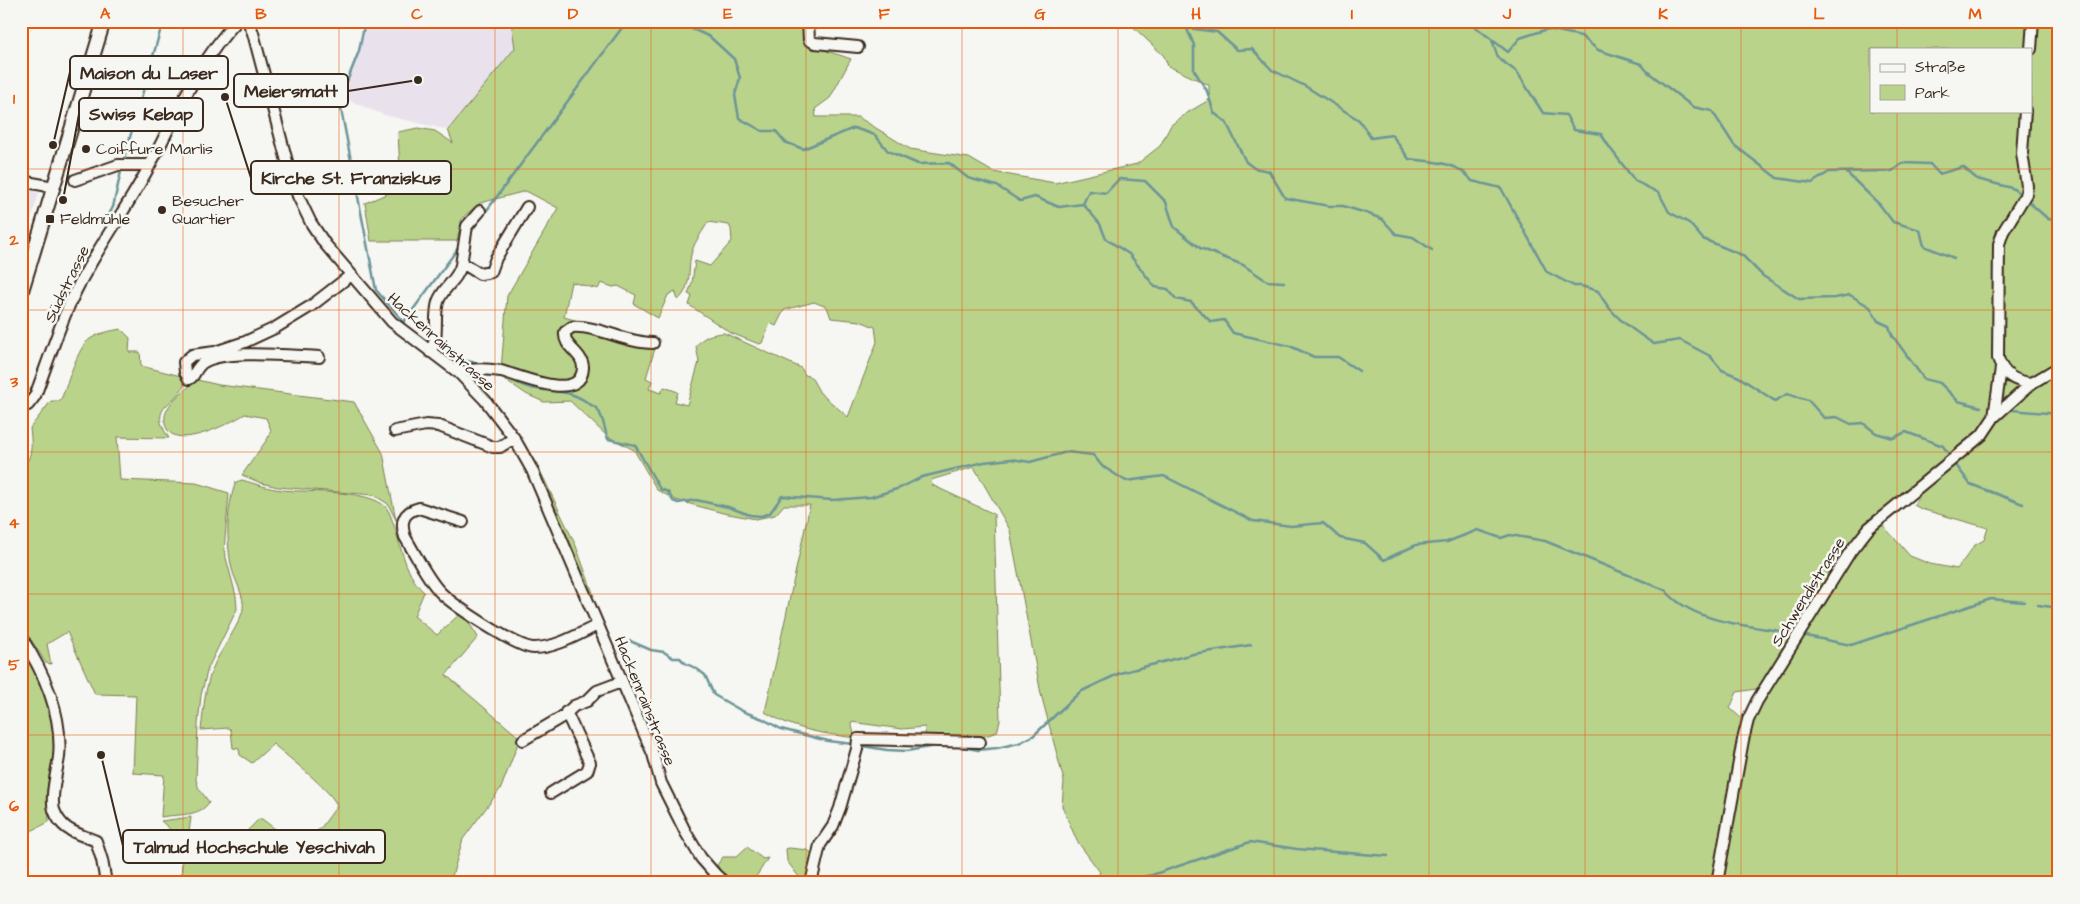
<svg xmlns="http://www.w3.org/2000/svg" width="2080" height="904" font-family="'Architects Daughter',sans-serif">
<rect width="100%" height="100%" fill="#f6f6f2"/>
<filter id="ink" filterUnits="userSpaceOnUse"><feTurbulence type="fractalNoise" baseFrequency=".02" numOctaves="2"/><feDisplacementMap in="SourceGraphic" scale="10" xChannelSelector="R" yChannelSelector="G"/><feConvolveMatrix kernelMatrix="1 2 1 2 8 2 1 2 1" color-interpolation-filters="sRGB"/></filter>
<g filter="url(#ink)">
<path fill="#e9e2ed" d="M364,21H511L516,48L448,130L384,115L340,97L355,63Z
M21,188L39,193L21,253Z"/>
<path fill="#bad38b" stroke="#7a7e54" d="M511,21H805C805,26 804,32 805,37C808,47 841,55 851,59L830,98L815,109L816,117H858L910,149L969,158L993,172L1055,183L1137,164L1160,146L1171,125L1187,113L1209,100V85L1168,66L1164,56L1127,21H2030L2028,49H1871V111H2022L2019,152L2025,189L2023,196L2002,231L1997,248L1996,378L1990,418L1977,438L1869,526L1848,551L1764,686L1762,683L1756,689L1737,692L1730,708L1744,721L1740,748L1734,752V754H1738V758L1715,883H1077L1094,881L1100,872L1077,841L1062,806L1064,781L1041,694L1010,530L974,467L931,480L932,485L994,514L1000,721L997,732L979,738L925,735V727L902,729L851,722L855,738C820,733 795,730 765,712L810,505H784L775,515L756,519L723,513L676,500L657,490L634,450L607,436L570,401L544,402L526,394L503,378L502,374C522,376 562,401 579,381C584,375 586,370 585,363C582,350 566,348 567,334L571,330L583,329L641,345H656L646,378L652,381L649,389L661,393L664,387L678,392L675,402L687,405L699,362L696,346C704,336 711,334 724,333L801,368L805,375L811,377L820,393L848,417L877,342L875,327L860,321L831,318L827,307L814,302L784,310L776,326L770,323L762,343L759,344L731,333L689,305L692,296L688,294L692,283L695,261L710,266L732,241L731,229L729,225L708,222C703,231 695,241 692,251C687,267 693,287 678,300L675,291L668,295L658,318L634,304L636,295L618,286L613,287L601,283L598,289L571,282L564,317L589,324L590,326C579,324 552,325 564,344C570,354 591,365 576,378C560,393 519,374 501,370L507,296L558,208L526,191L480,203L462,218L457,241H371L365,203L401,188L398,132L418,128L435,131L453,143L448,130L515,48Z
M2034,21H2059V364L2030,380L2008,372L1999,351L2001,245L2006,234L2017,221L2029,199L2024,157L2026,111H2031V52Z
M121,329L130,338L129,352H140L141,366L185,377L186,380C179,406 145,404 169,438L117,437L120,480L196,483L229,493L224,550L236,596L237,609L208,668L201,695L198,724L196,780L199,789L209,802C201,817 176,814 161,817L164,775L133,773L136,695L95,694L67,632L47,644L51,664L46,663L21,624V471C33,456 32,446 30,428L51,401H59L62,397C68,383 78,346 90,339C99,333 110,331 121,329Z
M2059,371V883H1719L1749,723L1852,552L1880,522L1910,556L1930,564L1957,569L1975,545L1984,540L1988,528L1921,509L1914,505L1922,489L2019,397Z
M197,380L219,385L354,402L383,453L396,520L388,504L374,495L278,487L261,483L242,475L268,438L271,430L266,418L245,414C230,423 179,450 167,429C164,423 164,416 167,410C173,397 187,389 197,380Z
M2008,381L2023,385L2000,409L2003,385Z
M536,462L576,546L594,596L589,593L532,464Z
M242,480C256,484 269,489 283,490C307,493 379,488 389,512C400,537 403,574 424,592L414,616L437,635L462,612L478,637L446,675L520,738L501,788L463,839L450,883H181L183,841L161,821L191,817L189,832L202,844L237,849L242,842L244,834L259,819H262L299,847L307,837L320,829L337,806C334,793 286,755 273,744L252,763L240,755L239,749L233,748L231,730L229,728L201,730C204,707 205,684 215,663C221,651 242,620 243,609C245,597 235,581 232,569C226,543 226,507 236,482Z
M21,649L36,671L49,709L55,742L47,790L49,822L31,831L21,828Z
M747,847L763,859L768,858L752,883H727L717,865L723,857H736Z
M789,848L808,850L814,856L809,883H796L799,877L787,861L786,849Z"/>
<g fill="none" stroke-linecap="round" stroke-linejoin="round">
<path stroke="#6c9597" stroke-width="2.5" d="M675,21L710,37L734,59L740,78L735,95L739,118L762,131H776L785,142L803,149L854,128L875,135L888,151L918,164L949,163L968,178L997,186L1020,201L1035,197L1059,207L1083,204
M1184,21L1187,28L1217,32L1237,50L1252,49L1272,70L1305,86L1359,120L1371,138L1392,135L1409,159C1431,162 1458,161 1472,181L1501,188L1547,272L1574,286H1581L1598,291C1612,317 1630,328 1654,344L1680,340L1710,356L1722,370L1739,377L1775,401L1787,394L1808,400L1824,418L1837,417L1851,424L1863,423L1876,433L1893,438L1906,432L1943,446L1948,453
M1444,21L1473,25L1508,52L1520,38L1548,29L1581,36L1598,50L1641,64L1648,72L1693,107L1712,111L1734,145L1777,178L1812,183L1829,172L1892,171L1903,163L1930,164L1939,174L1963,167L1977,179L2012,188L2019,193
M1187,29L1194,45V70L1207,91L1214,113L1226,122L1246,162L1254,168L1269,171L1285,198L1329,206H1343L1366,213L1382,219L1396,234L1413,237L1432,250
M1492,40L1498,58L1517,72L1543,113L1566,115L1574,130L1601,134L1610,148L1635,181L1659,193L1669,212L1689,223L1703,239L1742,255L1763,276L1799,299L1835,298L1850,295L1870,307L1878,321L1889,326L1892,335L1924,379L1940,383L1958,401L1981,407
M340,99L359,51L365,21
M341,109L376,290L404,322L459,247
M123,162L163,21
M1847,173L1880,205L1893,222L1920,230L1924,246L1954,258
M2030,203L2048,219L2059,221
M1083,204L1100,224L1106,239L1129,254L1155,287L1168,289L1176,299L1191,302L1211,322L1224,320L1233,333L1290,346L1314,357H1338L1359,371
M1083,204L1089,191L1106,193L1119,179L1145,181L1166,202L1174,227L1200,248L1243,265L1267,281L1284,282
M107,218L113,207L122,167
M470,233L627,21
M440,348L456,359L488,365
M508,377C535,398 562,383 588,403C591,405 596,407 598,410C603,417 605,431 608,439L635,445L660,489L668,492L673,501L678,503L696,500L728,507L750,515L761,516L770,513L782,496L832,500L871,497L900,488L922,477L984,462L1011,459L1030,462L1067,452L1093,455L1102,466L1126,481L1164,476L1253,521L1291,526L1323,523L1340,538L1365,543L1384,560L1416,545L1447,542L1478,530L1501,538L1510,535L1545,541L1665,590C1694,624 1749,625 1791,633
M2012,410L2059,414
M1956,465L1970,484L2023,504
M2038,605L2059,608
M1806,636L1851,645L1991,599L2024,602
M630,641L651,650L664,652L673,658H680L685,663L697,669L705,675L714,695L742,711L763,719L781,729L828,741L853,744
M862,746L887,750L907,751L935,746H958L978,750L997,748L1019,743L1033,736L1080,692L1120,673L1193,654L1251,645
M1111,883L1152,875L1250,842L1297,849L1388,856"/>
<g stroke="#3b2a1e" stroke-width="14">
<path id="minor" d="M248,21L253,33L289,169L298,196L311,223L325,244L392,322L459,373L485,400L514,438L532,470L598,625L653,754L661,783L686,833L701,858L716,875L725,883
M808,21L809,40L815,43L858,47
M2031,49L2033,21
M2025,111L2022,153L2027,186L2026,194L2003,232L1999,244L1998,358C2003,375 2015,382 2032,383
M75,180L118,165H150
M21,181L54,187
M480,211L467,226L461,265L467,266L480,274L491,272L496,258L527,207
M430,352C440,336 433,320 438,302C442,288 458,280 461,265
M319,357C292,356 225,349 204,362C197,366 196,372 192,377L189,379L185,372L184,362L192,355L215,352L245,342L275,328L311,306L351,275
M459,373C470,368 488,369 501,371C518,375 581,404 583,368C583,352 563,348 565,332L572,327C598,325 625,343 653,343
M21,407L28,405L35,396C51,354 64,309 87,270C107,234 132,200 151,163C177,114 198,62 237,21
M1994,417L2001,368
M395,431L426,425L439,426L493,447H500L514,438
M463,522L419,508C403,512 400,522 405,537C416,555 426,577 440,592C453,605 517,648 534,648C556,648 579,634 598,625
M21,637C44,672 63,714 59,757C57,771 50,797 54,810C62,832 78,833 96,841L102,860L106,883
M523,740L562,717L574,706L587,701L597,691L621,682
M551,793L587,771L590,763L566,712
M811,883L820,845L833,826L840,808L857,749L858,739L980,742
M1717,883L1743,740L1748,720L1757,701L1850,552L1869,528L1982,435L1994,417L2032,383L2059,367"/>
</g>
<g stroke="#3b2a1e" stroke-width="16">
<path id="major" d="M21,294L104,21"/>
</g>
<use href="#minor" stroke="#f6f6f2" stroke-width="10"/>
<use href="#major" stroke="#f6f6f2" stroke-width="12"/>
</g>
</g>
<path fill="none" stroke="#e8590c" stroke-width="1" stroke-opacity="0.55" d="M183,21V883M339,21V883M495,21V883M651,21V883M806,21V883M962,21V883M1118,21V883M1274,21V883M1429,21V883M1585,21V883M1741,21V883M1897,21V49M1897,111V883M21,169H2059M21,310H2059M21,452H2059M21,594H2059M21,735H2059"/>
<g fill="#3b2a1e" stroke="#f6f6f2" stroke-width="2">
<circle cx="86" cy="149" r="5"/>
<circle cx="162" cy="210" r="5"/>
<rect x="45" y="214" width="10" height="10" rx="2.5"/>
</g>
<g text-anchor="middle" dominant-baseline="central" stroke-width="5" stroke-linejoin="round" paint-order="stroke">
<g font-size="16" fill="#3b2a1e" stroke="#f6f6f2" text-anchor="start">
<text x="96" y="149">Coiffure Marlis</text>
<text x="172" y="201">Besucher<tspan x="172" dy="18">Quartier</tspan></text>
<text x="60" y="219">Feldmühle</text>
</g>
<g font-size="16" fill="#3b2a1e" stroke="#f6f6f2">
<text transform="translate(67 284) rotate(-64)">Südstrasse</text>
<text transform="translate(441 342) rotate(42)">Hackenrainstrasse</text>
<text transform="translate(1808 592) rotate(-58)">Schwendistrasse</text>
<text transform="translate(645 701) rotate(68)">Hackenrainstrasse</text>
</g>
</g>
<path fill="none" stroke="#3b2a1e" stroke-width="2" d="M53 145L70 72M418 80L348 91M63 200L79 114M225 97L251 178M101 755L123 846"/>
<g fill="#3b2a1e" stroke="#f6f6f2" stroke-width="2">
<circle cx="53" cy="145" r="5"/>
<circle cx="418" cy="80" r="5"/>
<circle cx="63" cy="200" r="5"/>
<circle cx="225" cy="97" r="5"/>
<circle cx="101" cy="755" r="5"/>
</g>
<g fill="#f6f6f2" stroke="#3b2a1e" stroke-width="2">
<rect x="70" y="56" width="158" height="33" rx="5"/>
<rect x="234" y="74" width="114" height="33" rx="5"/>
<rect x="79" y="98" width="124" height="33" rx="5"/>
<rect x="251" y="161" width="200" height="33" rx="5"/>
<rect x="123" y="830" width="262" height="33" rx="5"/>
</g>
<g font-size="18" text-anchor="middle" font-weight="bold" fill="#3b2a1e">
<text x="149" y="79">Maison du Laser</text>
<text x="291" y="97">Meiersmatt</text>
<text x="141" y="120">Swiss Kebap</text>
<text x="351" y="184">Kirche St. Franziskus</text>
<text x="254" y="853">Talmud Hochschule Yeschivah</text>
</g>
<rect width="2080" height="904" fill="none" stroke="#f6f6f2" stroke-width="55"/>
<rect x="1870" y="48" width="162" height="65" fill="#f6f6f2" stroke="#aba49d"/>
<rect x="1880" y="64" width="25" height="8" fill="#f6f6f2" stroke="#aba49d"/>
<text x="1915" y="72" font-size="15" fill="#3b2a1e">Straße</text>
<rect x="1880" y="85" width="25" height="15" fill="#bad38b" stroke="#aba49d"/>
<text x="1915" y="98" font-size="15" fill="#3b2a1e">Park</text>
<rect x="28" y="28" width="2024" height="848" fill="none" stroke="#e8590c" stroke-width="2"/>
<g font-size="16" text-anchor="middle" font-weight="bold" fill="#e8590c">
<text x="105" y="19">A</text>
<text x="261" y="19">B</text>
<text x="417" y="19">C</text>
<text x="573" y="19">D</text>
<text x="728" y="19">E</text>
<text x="884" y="19">F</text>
<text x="1040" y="19">G</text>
<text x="1196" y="19">H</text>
<text x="1352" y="19">I</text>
<text x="1507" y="19">J</text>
<text x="1663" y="19">K</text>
<text x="1819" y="19">L</text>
<text x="1975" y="19">M</text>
<text x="14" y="104">1</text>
<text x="14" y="245">2</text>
<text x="14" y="387">3</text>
<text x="14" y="528">4</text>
<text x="14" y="670">5</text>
<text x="14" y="811">6</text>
</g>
</svg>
